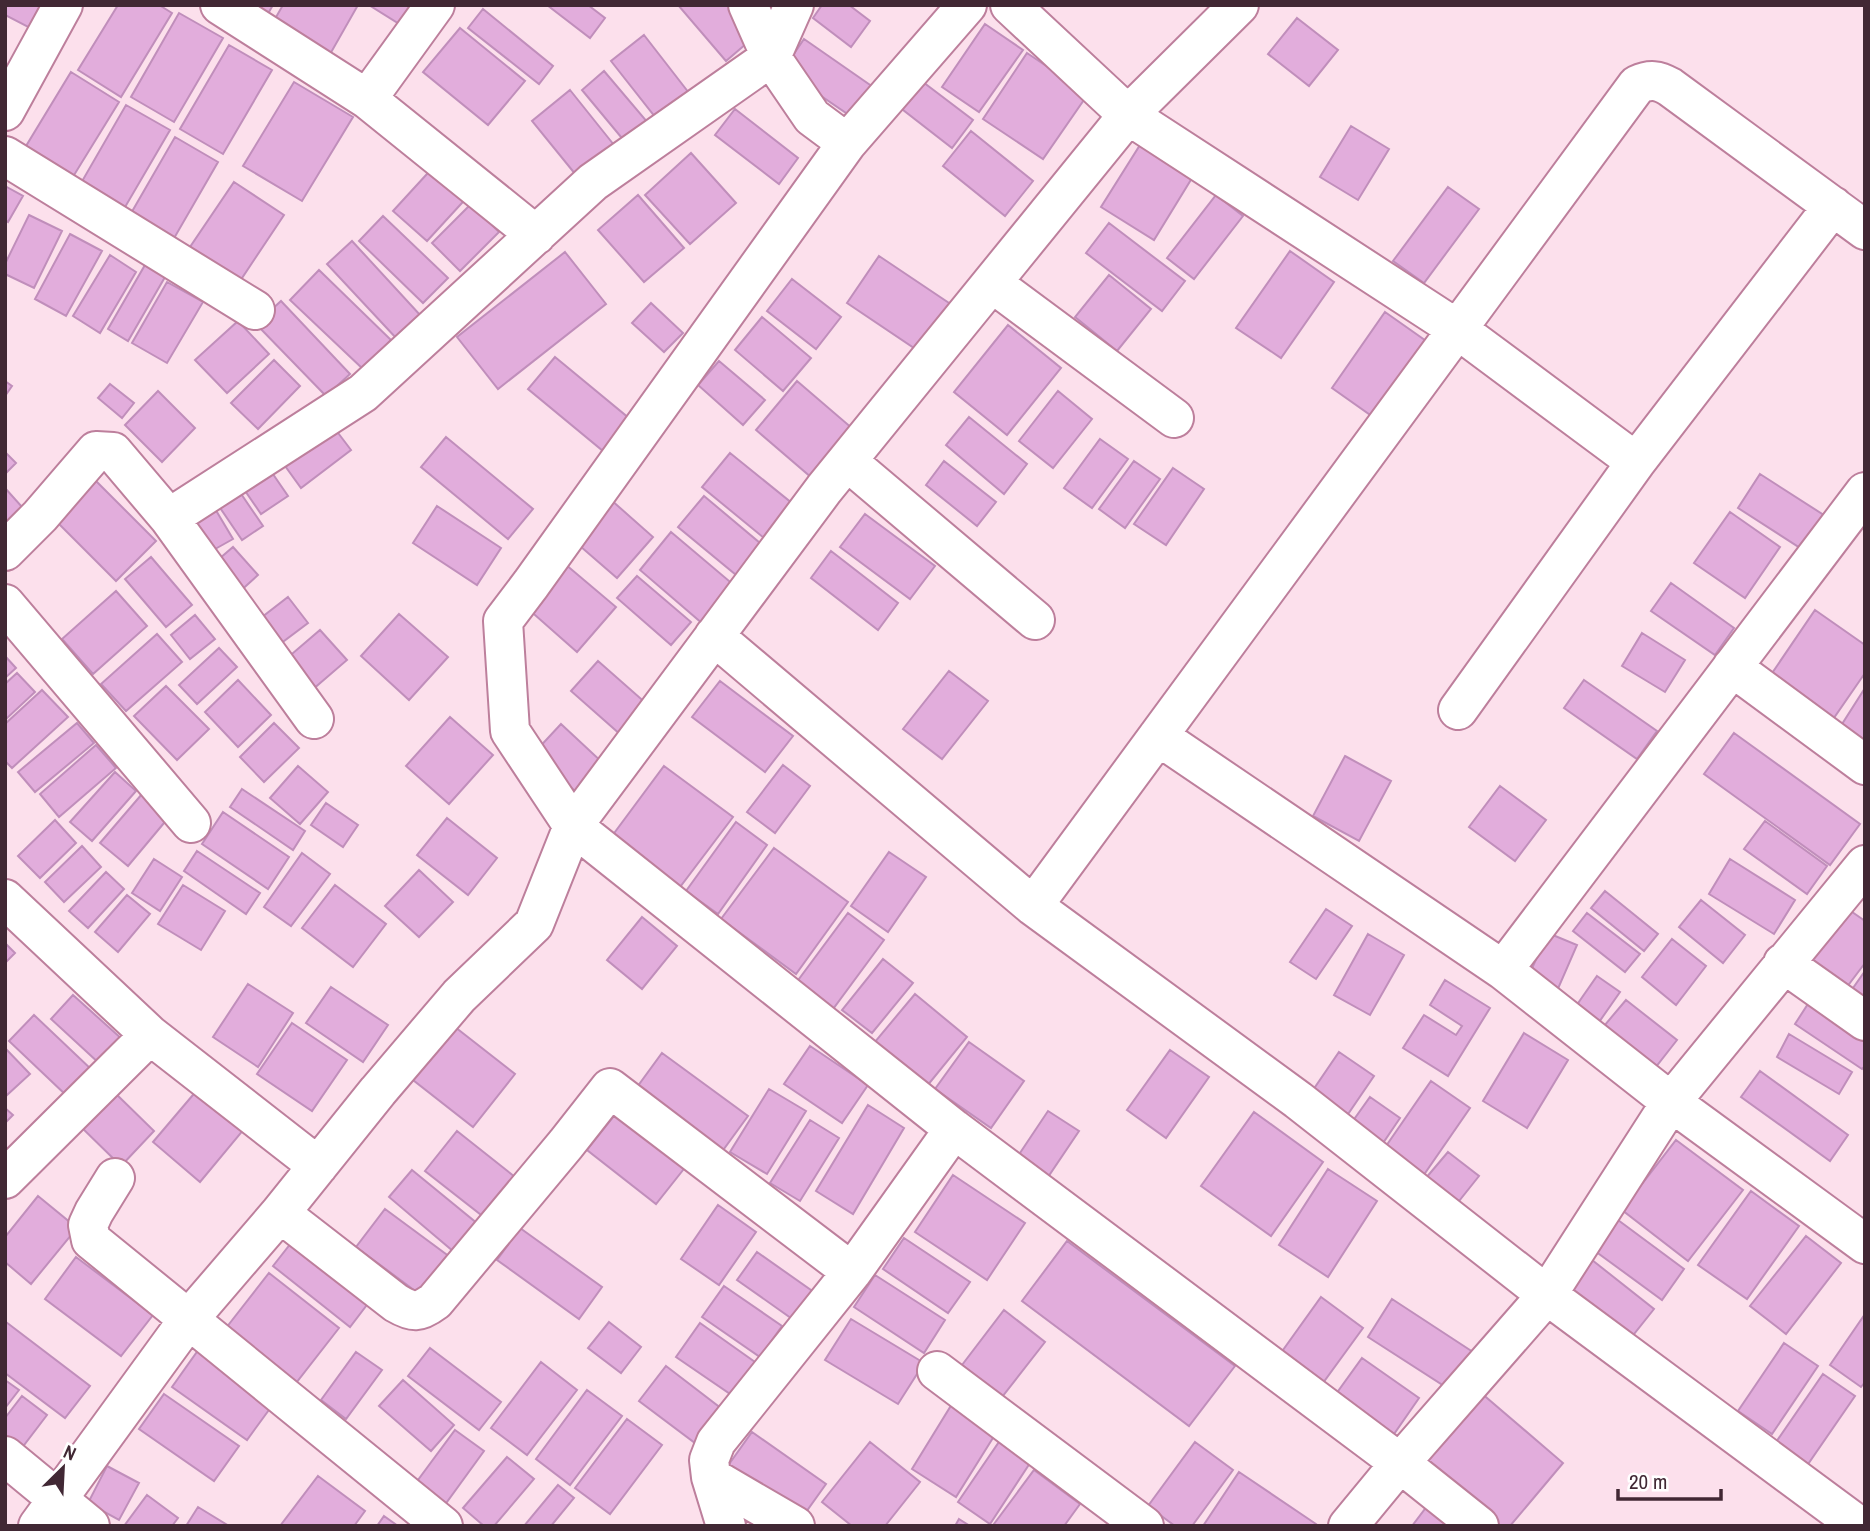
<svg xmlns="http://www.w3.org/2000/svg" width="1870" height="1531" font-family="'Archivo Narrow',sans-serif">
<rect width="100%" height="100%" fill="#fce0ec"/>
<path fill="#e2addc" stroke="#c08ebb" stroke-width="2" d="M5,5H45L32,29L5,15Z
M118,5H159L172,13L121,97L78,70Z
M246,5H273L266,17Z
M283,5H358L329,56L272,24Z
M369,5L423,6L409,30Z
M547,5H588L605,18L590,38Z
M678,5H737L760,32L726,61Z
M822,5H849L870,21L851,47L813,18Z
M483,9L553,66L539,84L468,28Z
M179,13L223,38L174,122L131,97Z
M1297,18L1338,50L1309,86L1268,54Z
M985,24L1023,50L979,112L942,87Z
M460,28L525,81L488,125L423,72Z
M644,35L689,93L656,118L611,61Z
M804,39L873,87L852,117L783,70Z
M229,45L272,70L223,154L180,129Z
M1027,53L1088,94L1043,159L983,119Z
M604,71L649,124L626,143L582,90Z
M71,72L119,102L71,180L23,151Z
M919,79L973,120L952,148L898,106Z
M294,82L353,117L302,201L243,166Z
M570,90L614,145L576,175L532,121Z
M126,105L170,130L121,214L77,190Z
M735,109L798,158L779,184L715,135Z
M1351,126L1389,149L1358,200L1320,177Z
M971,131L1033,181L1005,216L943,166Z
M175,137L218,162L169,247L126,222Z
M1140,145L1192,178L1154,240L1101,207Z
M691,153L736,203L690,244L645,195Z
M438,162L472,192L427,241L393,211Z
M234,182L284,215L240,281L190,247Z
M5,186L23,196L8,222L5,220Z
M1448,187L1479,209L1424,283L1393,261Z
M638,195L684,248L644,282L598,230Z
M1216,195L1243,216L1194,279L1167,258Z
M471,204L499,232L460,271L432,243Z
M29,215L62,231L34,288L5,274V264Z
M383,216L448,278L423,303L359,241Z
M1109,223L1185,281L1162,311L1086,253Z
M70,234L102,251L66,316L35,299Z
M352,241L421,316L397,339L327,264Z
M1290,251L1334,282L1281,358L1236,328Z
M565,252L606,304L498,389L457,337Z
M110,255L136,272L100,333L73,316Z
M879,256L952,305L920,352L847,303Z
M145,265L165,277L128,341L108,329Z
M319,270L391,340L363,369L290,300Z
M1109,275L1151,309L1117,351L1075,317Z
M792,279L841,317L816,349L767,311Z
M167,282L203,302L167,363L132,343Z
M281,301L350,374L326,396L256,324Z
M651,303L683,333L664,352L632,323Z
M1385,312L1429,343L1376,419L1332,388Z
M762,317L811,358L783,391L735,350Z
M238,321L269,354L227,393L195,360Z
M1008,325L1061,368L1007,435L954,392Z
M555,357L630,419L603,451L528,389Z
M274,360L300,386L258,429L231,403Z
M719,361L765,400L743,425L698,385Z
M5,381L12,386L5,396Z
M797,381L860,435L819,484L756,430Z
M110,384L134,403L122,418L98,398Z
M158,391L195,428L162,462L125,425Z
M1058,391L1092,419L1053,468L1019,441Z
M969,417L1027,464L1004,494L946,445Z
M329,421L351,450L301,488L280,459Z
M446,437L533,509L508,539L421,467Z
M1100,439L1128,459L1092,508L1064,488Z
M5,452L16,463L5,474Z
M730,453L798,508L770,543L702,487Z
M944,461L996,502L977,526L926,485Z
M1134,461L1160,479L1125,528L1099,509Z
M266,464L288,496L261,514L239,482Z
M1173,468L1204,489L1166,545L1134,524Z
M1760,474L1830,519L1808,553L1738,508Z
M92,477L156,541L116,581L52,517Z
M235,485L263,526L242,540L214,499Z
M5,488L31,517L5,539Z
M704,496L766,548L741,579L678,527Z
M610,499L653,537L617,578L573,540Z
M211,502L233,539L208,553L187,517Z
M437,506L501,548L477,585L413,543Z
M1730,512L1780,547L1745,598L1694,563Z
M865,514L935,566L910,599L840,547Z
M671,532L735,586L703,624L640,570Z
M233,547L258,575L237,594L212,565Z
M831,551L898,603L878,630L811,578Z
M151,557L192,605L166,627L125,579Z
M565,564L616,607L577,652L527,608Z
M637,576L691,622L671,645L617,598Z
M1671,583L1734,628L1715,655L1651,611Z
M116,591L147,626L93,674L62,639Z
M288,597L308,623L272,650L253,624Z
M1815,610L1865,645V673L1829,725L1766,682Z
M399,614L448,657L409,700L361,656Z
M195,615L215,639L190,659L171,635Z
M320,630L347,660L312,690L286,659Z
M1642,633L1685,660L1665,692L1622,666Z
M157,634L182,662L126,711L101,684Z
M219,648L237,667L197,704L179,685Z
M5,656L16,668L5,678Z
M598,661L648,705L621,735L571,691Z
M949,671L988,701L942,759L903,729Z
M17,673L35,692L5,720V684Z
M238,680L271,715L238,747L205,712Z
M1584,680L1657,731L1637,759L1564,708Z
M720,681L793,736L765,772L692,717Z
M166,686L209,729L177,760L134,716Z
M1865,688V749L1837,732Z
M42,690L68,717L12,768L5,761V724Z
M450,717L493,755L449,804L406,766Z
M77,723L94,743L35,792L18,772Z
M274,723L299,748L264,782L240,757Z
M561,724L604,764L577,793L534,753Z
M1734,733L1860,824L1830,865L1704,774Z
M96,745L116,768L59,817L40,794Z
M1345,756L1391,781L1359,841L1313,816Z
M783,765L810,786L775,833L747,812Z
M298,766L328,792L300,824L270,798Z
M664,766L733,817L680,887L612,836Z
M115,772L136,791L92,841L70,822Z
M1500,786L1546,820L1515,861L1469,827Z
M242,789L305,831L293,850L230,807Z
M142,794L169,817L128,866L100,843Z
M326,803L358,825L343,847L311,825Z
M223,812L289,857L268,889L202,844Z
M447,818L497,858L468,895L417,855Z
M55,820L76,843L40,878L18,856Z
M1765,821L1827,866L1807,894L1744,849Z
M736,822L767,845L718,914L686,891Z
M82,846L101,867L64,902L45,882Z
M774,848L848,902L796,974L721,919Z
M197,851L260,893L246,914L184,871Z
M889,852L926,877L888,932L851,906Z
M302,853L330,874L291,926L264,907Z
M154,859L182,877L160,911L132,893Z
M1730,859L1795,900L1774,934L1709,894Z
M419,870L453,902L419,937L385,906Z
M106,872L124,889L88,928L69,911Z
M183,885L225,911L201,950L158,924Z
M335,885L386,924L353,967L302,928Z
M1605,891L1658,934L1644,951L1591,908Z
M127,895L150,914L118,952L95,932Z
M1701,900L1745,935L1723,963L1679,927Z
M1845,907L1865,921V963L1843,992L1803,962Z
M1326,909L1352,926L1316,979L1290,962Z
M848,913L884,940L833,1009L796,983Z
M1587,913L1640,954L1625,972L1573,931Z
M642,917L677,946L642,989L607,960Z
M1548,933L1577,945L1557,991L1528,977Z
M1368,934L1404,955L1370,1015L1334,995Z
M1672,939L1706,966L1676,1005L1642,977Z
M5,943L15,953L5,963Z
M883,959L913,983L872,1033L842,1010Z
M1865,971V1011L1846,998Z
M1597,976L1620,992L1597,1025L1574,1009Z
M1445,980L1490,1008L1448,1076L1403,1048L1424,1015L1456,1035L1462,1026L1430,1005Z
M248,984L293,1013L258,1067L213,1037Z
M331,987L388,1025L363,1062L306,1023Z
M1815,993L1865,1026V1066L1862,1069L1795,1024Z
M915,994L967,1037L927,1086L874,1043Z
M73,995L123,1040L100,1064L51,1019Z
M1626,1000L1677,1040L1655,1068L1604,1026Z
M34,1015L92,1070L67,1096L9,1041Z
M292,1023L347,1060L312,1111L257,1074Z
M455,1027L515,1074L473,1127L413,1080Z
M1524,1033L1568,1060L1527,1128L1483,1101Z
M1789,1034L1852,1072L1839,1094L1777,1057Z
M969,1042L1024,1081L991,1128L935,1089Z
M810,1046L868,1085L842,1123L784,1084Z
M5,1048L30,1074L7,1095L5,1093Z
M1170,1050L1209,1077L1166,1138L1127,1110Z
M1339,1052L1374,1076L1346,1117L1311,1093Z
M662,1053L748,1116L718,1157L632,1094Z
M1760,1071L1848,1135L1830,1161L1741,1097Z
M1431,1081L1470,1108L1423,1176L1384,1149Z
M111,1089L154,1131L121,1166L78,1124Z
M198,1089L245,1128L200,1182L153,1142Z
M769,1089L806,1111L767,1174L730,1152Z
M1370,1097L1400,1118L1381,1146L1350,1125Z
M868,1105L904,1128L853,1214L816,1191Z
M5,1108L13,1115L5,1123Z
M618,1111L687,1165L656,1204L587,1150Z
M1048,1111L1079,1131L1048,1177L1018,1156Z
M1254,1112L1323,1162L1271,1236L1201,1186Z
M810,1120L839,1138L800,1201L770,1183Z
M457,1131L525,1185L494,1225L425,1171Z
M1676,1140L1743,1190L1688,1261L1622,1210Z
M1448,1152L1479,1176L1451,1211L1420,1185Z
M1328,1169L1377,1201L1328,1277L1279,1245Z
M412,1170L484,1229L460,1257L389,1197Z
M953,1175L1025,1223L987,1280L915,1232Z
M1751,1191L1799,1226L1747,1299L1698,1265Z
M38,1196L77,1228L31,1284L5,1262V1237Z
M718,1205L756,1232L719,1285L681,1259Z
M385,1209L454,1260L426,1299L356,1247Z
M1618,1220L1684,1269L1662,1300L1595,1251Z
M520,1228L602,1287L579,1319L497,1260Z
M299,1233L376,1293L350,1327L273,1266Z
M1806,1236L1841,1263L1786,1334L1750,1306Z
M904,1238L970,1282L948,1313L883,1269Z
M1067,1241L1235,1366L1189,1426L1022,1301Z
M757,1252L818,1295L798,1323L737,1280Z
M1587,1256L1654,1309L1630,1339L1563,1286Z
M76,1257L153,1315L121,1356L45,1299Z
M269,1273L339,1328L296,1383L226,1328Z
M875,1275L945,1320L924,1353L854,1307Z
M724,1286L782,1326L760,1357L702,1317Z
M1321,1297L1363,1328L1320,1387L1278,1357Z
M1392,1299L1476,1354L1452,1391L1368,1337Z
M1004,1310L1045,1342L1002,1397L962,1365Z
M1865,1314V1382L1861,1387L1830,1365Z
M851,1319L924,1363L898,1404L825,1360Z
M6,1322L90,1386L65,1418L5,1373Z
M609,1322L641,1347L621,1373L588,1348Z
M700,1323L762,1367L739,1400L676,1357Z
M1784,1343L1818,1366L1772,1434L1738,1411Z
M430,1348L501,1402L479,1430L408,1376Z
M199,1349L274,1403L247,1440L172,1387Z
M356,1352L382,1370L346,1419L321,1400Z
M1362,1358L1419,1398L1394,1434L1336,1394Z
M541,1362L577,1390L527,1455L491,1428Z
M666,1366L722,1409L695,1443L639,1401Z
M1823,1374L1855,1396L1806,1467L1774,1445Z
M5,1380L19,1390L5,1408Z
M403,1380L454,1425L431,1451L379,1406Z
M587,1390L622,1416L570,1485L536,1459Z
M1480,1392L1563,1463L1510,1526H1491L1418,1463Z
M164,1394L239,1446L214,1481L139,1429Z
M22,1396L47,1415L21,1449L5,1437V1418Z
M952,1404L996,1433L956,1497L912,1469Z
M627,1419L662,1445L610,1514L575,1488Z
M455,1430L484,1451L444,1506L415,1484Z
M752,1432L826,1484L801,1519L727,1467Z
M1001,1439L1032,1460L990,1524L958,1502Z
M870,1442L920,1482L885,1526H852L822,1502Z
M1195,1442L1233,1470L1192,1526H1175L1148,1506Z
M507,1457L534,1479L494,1526H484L463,1508Z
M107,1466L139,1483L119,1520L88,1503Z
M1034,1470L1080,1504L1064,1526H997L994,1524Z
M1239,1472L1316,1524L1315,1526H1203Z
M318,1476L365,1511L354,1526H280Z
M558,1485L574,1498L551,1526H524Z
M147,1495L178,1518L172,1526H124Z
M1434,1497L1467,1526H1412Z
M198,1507L229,1526H186Z
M384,1516L398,1526H377Z
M959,1519L970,1526H955Z"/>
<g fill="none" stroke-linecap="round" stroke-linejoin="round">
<g stroke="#bd7f9c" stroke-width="42">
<path id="minor" d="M220,5L367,99L435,5
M748,5L771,57L812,117L847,143
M967,5L847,143L531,584L503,621L510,731L573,826L954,1129L1400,1463L1547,1295L1671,1102L1865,865
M1010,5L1128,115L1457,329L1636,462
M367,99L536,235
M5,111L63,5
M5,156L255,310
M992,283L1174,418
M847,461L1035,620
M1865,492L1503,970L1671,1102L1865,1244
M169,518L363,393L593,182L771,57L794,5
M5,551L40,516L96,451L113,452L169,518L314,719
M5,604L191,823
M714,636L1033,906L1298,1100L1547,1295L1859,1526
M1732,667L1865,765
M1458,710L1636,462L1833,206
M1158,736L1503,970
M5,899L150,1035L318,1166
M1033,906L1637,85C1650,79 1658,80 1670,87L1865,230
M1783,963L1865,1021
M115,1178L94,1212L88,1225L91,1240L443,1526
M5,1179L150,1035
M280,1213L396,1303C413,1313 419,1313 435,1301L566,1144L610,1088L852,1272
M937,1371L1144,1526
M5,1456L90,1526
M711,1477L795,1526
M38,1526L188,1320L280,1213L378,1091L459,996L534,924L573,826L824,489L1128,115L1239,5
M726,1526L711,1477L709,1460L716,1442L852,1272L954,1129
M1348,1526L1400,1463L1479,1526"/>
</g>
<use href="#minor" stroke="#fff" stroke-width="38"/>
</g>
<rect width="1870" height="1531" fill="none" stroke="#412834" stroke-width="14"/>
<g transform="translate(63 1468) rotate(24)" stroke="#ffffff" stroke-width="5" paint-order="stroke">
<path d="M0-5L12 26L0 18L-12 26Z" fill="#412834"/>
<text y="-10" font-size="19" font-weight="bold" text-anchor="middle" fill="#412834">N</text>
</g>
<path d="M1618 1489v10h103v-10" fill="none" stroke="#412834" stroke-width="3.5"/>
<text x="1629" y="1489" font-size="21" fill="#412834" stroke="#ffffff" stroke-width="5" paint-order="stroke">20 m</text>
</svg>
